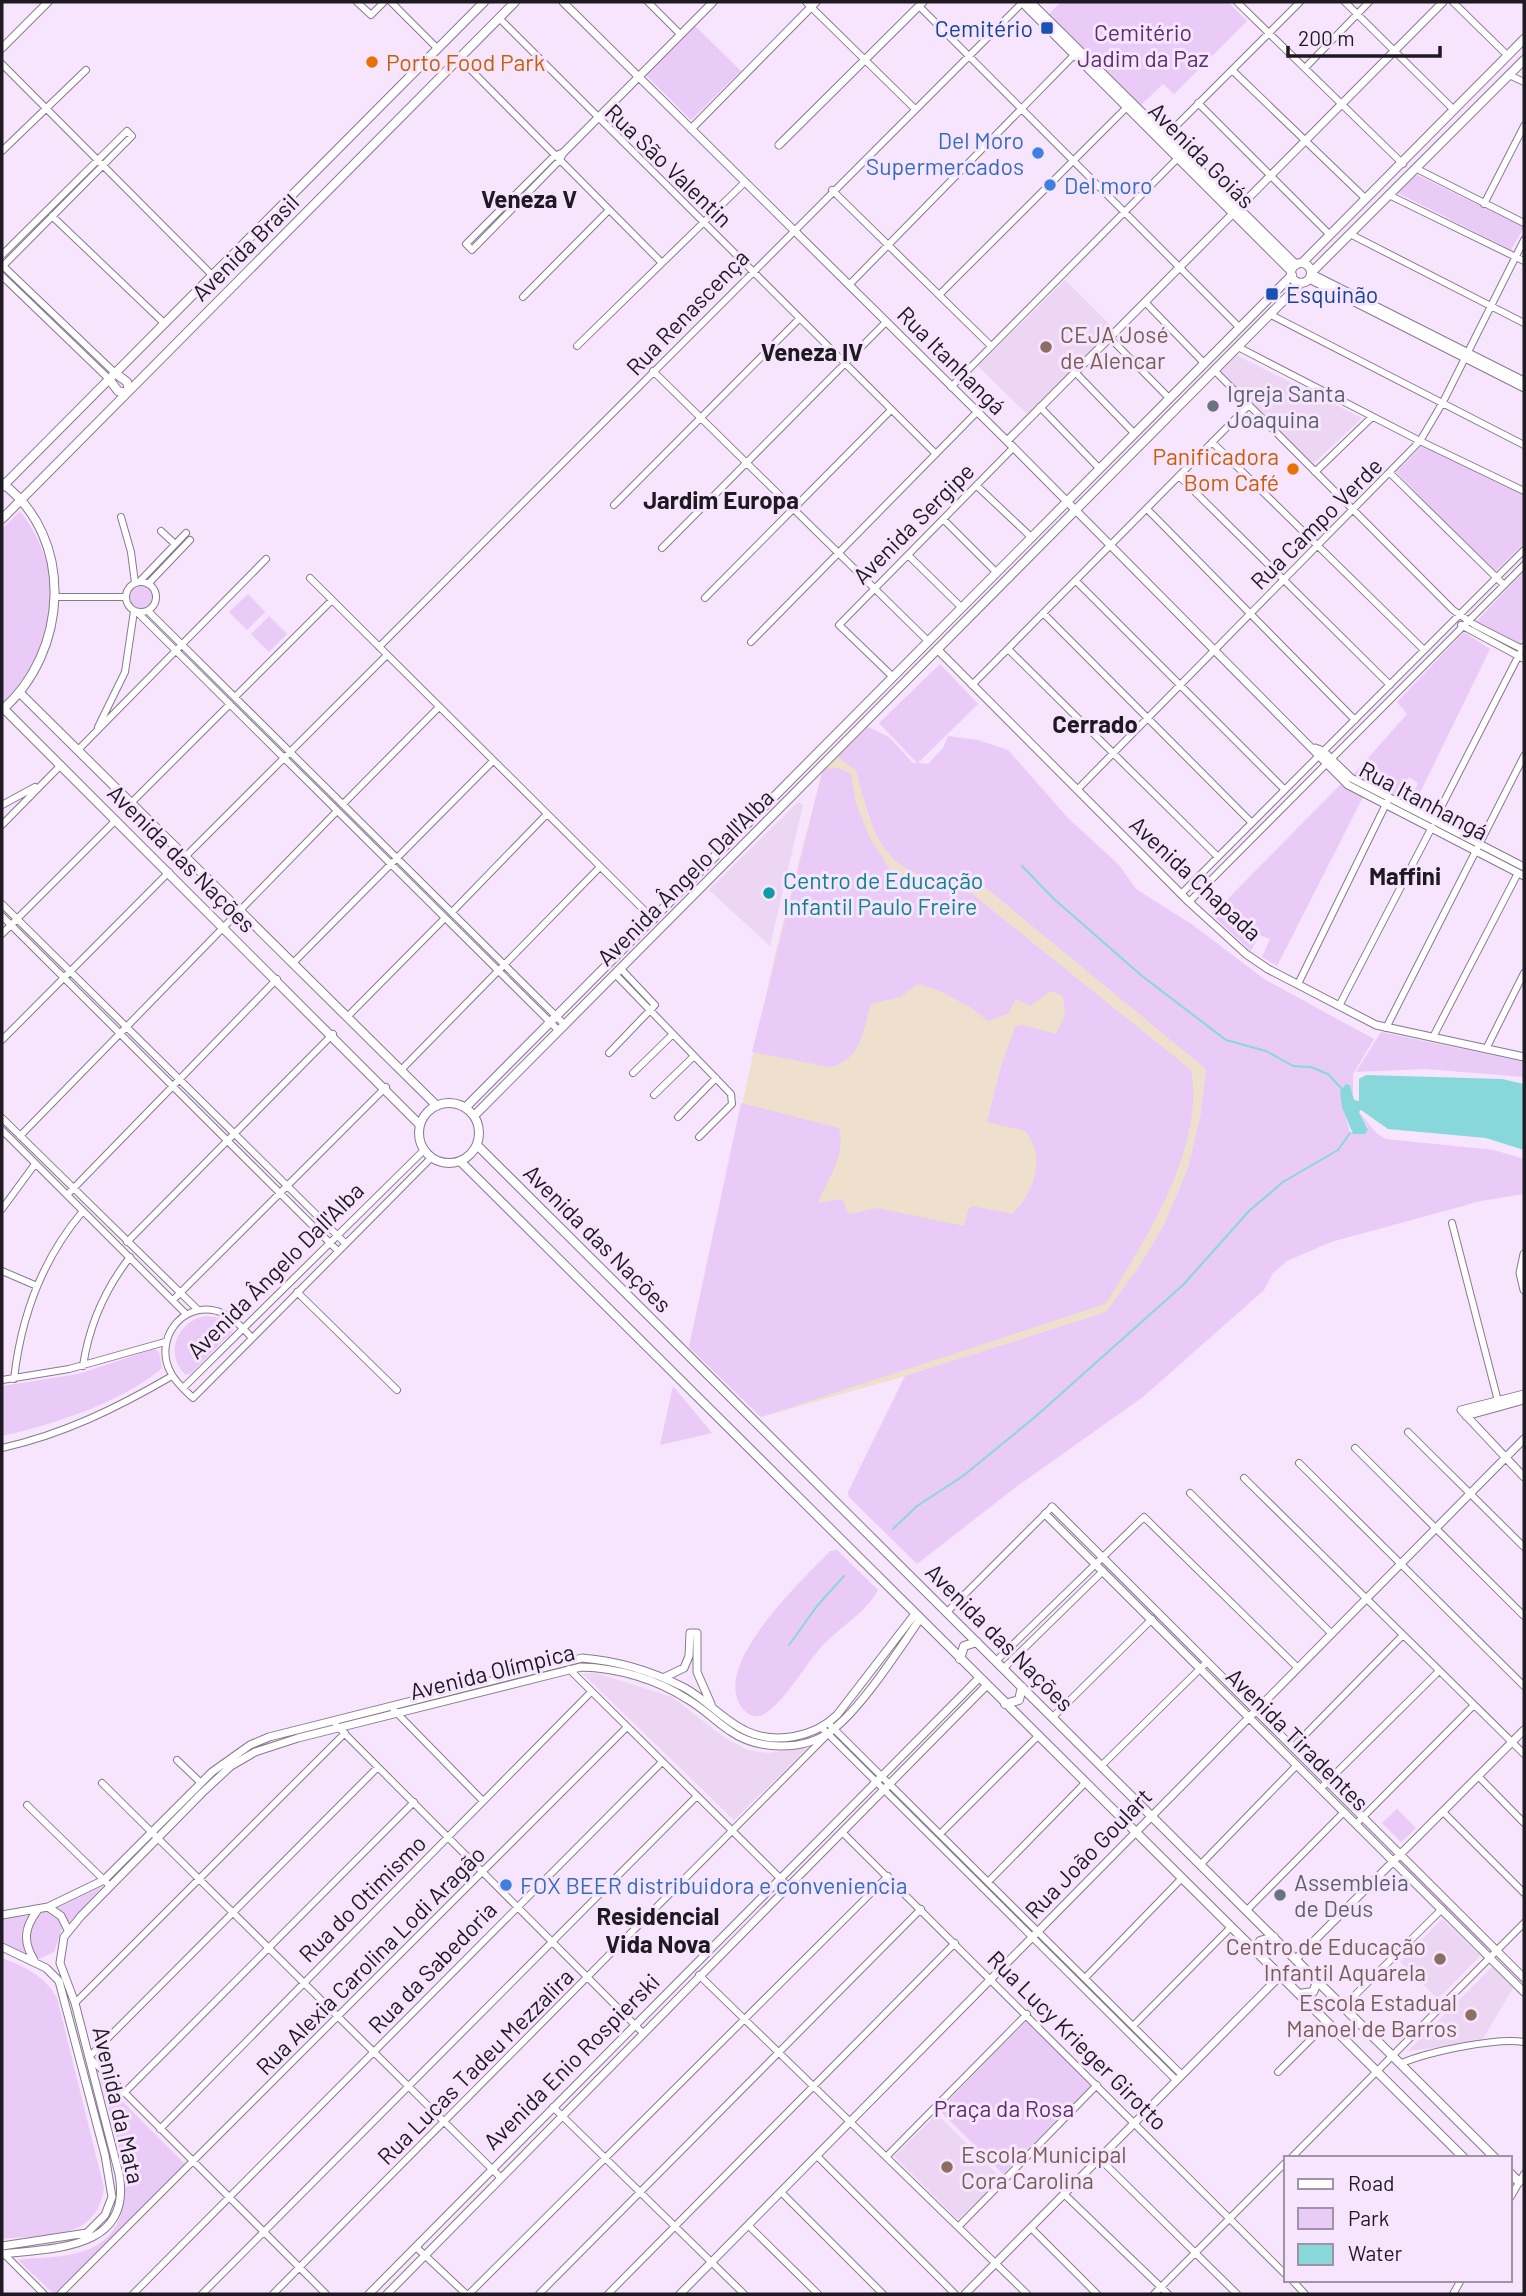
<svg xmlns="http://www.w3.org/2000/svg" width="1526" height="2296" font-family="Barlow,sans-serif">
<rect width="100%" height="100%" fill="#f6e5fd"/>
<path fill="#ecd6f4" d="M1065,280L1113,328L1027,414L978,366Z
M1236,355L1362,418L1313,464L1219,371Z
M798,802L803,805L770,946L709,890Z
M596,1673L672,1697L725,1738L748,1750L768,1753L808,1748L734,1820L583,1674Z
M1442,1919L1480,1956L1438,1999L1400,1962Z
M1492,1967L1513,1988L1481,2042L1408,2051Z
M937,2114L1001,2178L958,2220L894,2156Z"/>
<path fill="#efdfcd" d="M836,757L856,769L868,816L887,852L980,883L1206,1068L1200,1118L1188,1168L1164,1225L1138,1268L1106,1312L905,1376L761,1417L689,1347L777,946L823,769Z"/>
<path fill="#eacaf6" d="M1061,2H1228L1247,21L1174,94L1163,84L1141,105L1049,14Z
M694,25L741,71L691,120L645,74Z
M1415,174L1524,227L1511,250L1396,192Z
M1423,445L1524,494V543L1495,572L1396,472Z
M20,511C70,577 56,647 2,705V529Z
M1524,571V635L1519,645L1476,622Z
M130 597a11 11 0 1 1 22 0a11 11 0 1 1-22 0Z
M248,594L265,612L247,630L229,612Z
M269,616L287,634L269,652L251,634Z
M1464,632L1490,649L1414,805L1409,802L1418,783L1409,777L1398,797L1353,775L1407,714L1397,702Z
M940,664L978,704L918,763L928,764L943,748L948,736L978,740L1008,750L1068,818L1119,865L1136,889L1193,925L1264,979L1374,1039L1353,1074V1096L1350,1085L1341,1098L1350,1133L1368,1128L1359,1112L1376,1133L1386,1139L1494,1150L1524,1159V1194L1481,1201L1331,1242L1287,1261L1273,1273L1264,1290L1143,1397L1016,1487L917,1564L849,1497L848,1492L905,1376L1106,1312L1138,1268L1164,1225L1188,1168L1200,1118L1206,1069L980,883C960,875 941,880 922,875C875,862 867,809 856,770L837,757L868,727L889,737L913,763H917L879,723Z
M838,768L851,774L856,804L870,838L890,870L920,883L971,893L1191,1070C1206,1145 1144,1244 1105,1304L761,1417L689,1347L741,1103L839,1128C846,1157 828,1178 818,1203L842,1199L849,1214L878,1208L964,1226L968,1210L972,1206L1012,1214C1034,1194 1047,1156 1025,1131L987,1122L1001,1066L1015,1027L1023,1025L1056,1034L1065,1015L1063,996L1051,991L1030,1006L1016,999L1008,1014L988,1021L970,1007L938,990L917,984L900,997L871,1004C863,1031 861,1060 830,1067L752,1052L823,769Z
M1341,784L1363,797L1277,966L1262,957L1270,939L1259,935L1251,951L1212,915Z
M1381,1032L1524,1062V1077L1425,1069L1356,1072Z
M206,1316L220,1318L232,1325L233,1331L191,1373L186,1375C163,1354 178,1320 206,1316Z
M154,1349L159,1352L162,1368C123,1402 52,1425 2,1436V1386L78,1374Z
M673,1386L712,1433L660,1445Z
M837,1550L878,1590C866,1612 843,1625 825,1643C806,1662 788,1698 767,1712C760,1717 754,1718 747,1713C701,1673 804,1579 830,1551Z
M1101,1560L1204,1661L1201,1664L1098,1563Z
M1397,1809L1416,1828L1401,1842L1382,1823Z
M1402,1859L1490,1946L1486,1950L1399,1861Z
M103,1886L69,1923L57,1908Z
M47,1911L58,1919L62,1929L54,1952L39,1959C24,1947 27,1916 47,1911Z
M29,1916L21,1934L25,1953L2,1942V1918Z
M2,1958C26,1968 43,1974 57,1998L104,2188C96,2242 45,2234 2,2239Z
M1026,2021L1091,2086L1003,2174L939,2110Z
M100,2079L186,2165L54,2294L18,2260C39,2257 67,2258 87,2250C155,2223 112,2128 100,2079Z"/>
<path fill="#88d8db" d="M1366,1075L1502,1079L1524,1084V1150L1486,1138L1388,1129L1361,1110L1359,1112L1368,1130L1365,1134H1353L1342,1107L1340,1091L1346,1084L1350,1085L1354,1100L1359,1101V1079Z"/>
<g fill="none" stroke-linecap="round" stroke-linejoin="round">
<path stroke="#88d8db" stroke-width="2" d="M1022,866L1054,899L1142,976L1226,1040L1266,1051L1293,1066L1311,1067L1328,1074L1341,1088
M893,1529L917,1506L963,1476L1035,1417L1183,1285L1249,1211L1283,1182L1338,1150L1350,1133
M789,1645L817,1606L844,1576"/>
<g stroke="#88798e" stroke-width="8">
<path id="minor" d="M357,2L371,15L384,2
M391,2L437,48
M648,2L680,34
M806,2L914,108
M1237,2L1403,164
M1345,2L1454,110
M1453,2L1507,55
M919,6L1239,327
M499,18L936,454
M459,58L662,263
M2,64L212,275
M1305,68L1369,2
M1232,70L1366,199
M1509,75L1524,82
M1198,103L1330,235
M1166,136L1300,2
M2,151L86,70
M564,152L559,161L472,250L466,244L554,156Z
M1417,169L1524,223
M832,190L991,346
M1391,196L1524,261
M1484,204L1524,126
M52,216L164,323
M1350,234L1524,323
M2,255L127,131L132,136L2,267
M2,265L115,373
M2,276L109,379
M849,285L1078,51
M939,295L1127,107
M523,297L609,210
M1145,302L1204,363
M1271,315L1524,445
M1109,337L1169,398
M577,346L745,182
M1238,347L1420,441L1524,491
M653,371L928,641
M1215,371L1453,610L1475,625L1524,650
M1075,372L1133,432
M951,387L1178,158
M1040,407L1098,467
M1212,442L1424,650
M1315,472L1372,417
M1390,473L1504,585
M1179,476L1390,685
M977,486L1031,537
M614,505L799,319
M1147,509L1355,720
M121,517L131,552L135,583
M944,520L996,572
M161,531L175,544
M662,548L886,322
M908,555L961,607
M310,578L654,920
M1076,581L1285,790
M126 597a15 15 0 1 1 30 0a15 15 0 1 1-30 0Z
M139,582L186,533
M148,584L190,540
M55,597H125
M705,598L891,410
M148,611L565,1025
M137,612L559,1031
M1043,613L1252,823
M1461,625L1524,659
M751,642L977,412
M379,647L1021,4
M1008,649L1218,857
M893,677L839,625L1013,448
M972,685L1249,405
M235,697L332,600
M98,727L125,672L134,611
M78,750L266,559
M1077,790L1420,441L1443,402L1524,240
M131,803L230,704
M343,804L439,707
M2,805L35,787
M1434,821L1523,647
M2,825L61,765
M185,857L387,655
M1181,894L1524,550
M1189,902L1524,565
M2,904L346,1244
M452,912L547,814
M2,916L338,1251
M2,934L116,820
M293,963L493,761
M615,974L731,1094L732,1104L699,1137
M1298,984L1387,802
M1339,1006L1432,827
M347,1017L445,918
M1386,1028L1524,756
M1433,1037L1518,873
M2,1040L169,872
M1486,1049L1524,973
M609,1053L655,1005L621,969
M401,1070L600,867
M633,1073L673,1034
M654,1095L694,1056
M678,1117L716,1078
M2,1118L198,1310
M2,1130L186,1314
M20,1136L337,811
M67,1195L277,979
M2,1209L35,1164
M1452,1223L1498,1401
M127,1242L333,1034
M2,1271L37,1286
M297,1292L397,1390
M173,1300L386,1087
M252,1338C242,1327 232,1316 217,1311C181,1301 153,1341 171,1373C176,1383 185,1390 193,1398L431,1158
M83,1366C89,1326 105,1289 130,1257
M14,1379C21,1317 43,1258 83,1211
M2,1380L69,1369L165,1342
M183,1388L424,1150
M1408,1432L1524,1547
M2,1448C64,1434 117,1408 172,1376
M1355,1448L1524,1616
M1299,1463L1524,1686
M1244,1478L1524,1754
M1190,1493L1332,1634
M947,1612L1052,1507
M996,1661L1144,1517L1298,1668
M1004,1668L1103,1571
M569,1669L789,1887
M394,1710L483,1801
M1053,1717L1152,1619
M336,1725L642,2032
M831,1726L1182,2075
M822,1728L1176,2080
M1293,1747L1403,1635
M177,1760L201,1783
M1102,1765L1207,1662
M1478,1776L1524,1823
M102,1783L500,2177
M1321,1788L1439,1671
M27,1805L107,1883
M1443,1812L1524,1893
M1356,1824L1474,1705
M842,1832L1286,2275
M940,1834L1038,1736
M1201,1864L1297,1765
M988,1882L1085,1783
M1247,1910L1344,1812
M699,1975L1027,2294
M1085,1978L1181,1879
M75,2003L345,1733
M1344,2006L1442,1909
M1133,2026L1230,1928
M1402,2063C1428,2052 1497,2037 1524,2042
M1278,2072L1327,2023
M124,2093L414,1802
M553,2107L744,2294
M160,2129L591,1692
M817,2156L955,2294
M886,2157L1027,2014
M1099,2158L1237,2294
M1291,2158L1524,1923
M781,2192L883,2294
M1064,2194L1168,2294
M1510,2198L1524,2174
M749,2226L818,2294
M958,2227L1097,2085
M1031,2228L1097,2294
M416,2247L466,2294
M3,2253L44,2294
M1292,2280L1305,2294
M60,2294L626,1728
M133,2294L662,1762
M202,2294L696,1797
M273,2294L826,1736
M326,2294L89,2057L378,1767
M469,2294L888,1876
M539,2294L921,1909
M608,2294L955,1943
M1154,2294L1286,2162
M1453,2294L1461,2280"/>
</g>
<g stroke="#88798e" stroke-width="9">
<path id="tertiary" d="M563,2L1011,445L1348,785L1524,876
M2,48L48,2
M691,129L816,2
M779,145L923,2
M564,152L713,2
M1312,274L1524,381
M1309,279L1524,388
M1007,441L1443,2
M937,649L1189,902L1246,954L1268,969L1376,1025L1524,1057
M1315,748L1323,751L1351,778L1524,867
M1524,1254L1520,1273L1524,1290
M1524,1394L1461,1410L1524,1477
M1466,1416L1524,1400
M1052,1507L1524,1978
M1045,1514L1524,1992
M665,1677L684,1668L689,1656L690,1633H697V1672L711,1704
M48,1907L61,1916L68,1930
M2,1915L48,1907L104,1880L212,1772L250,1745L269,1737L582,1658C619,1661 652,1671 685,1688C707,1700 724,1721 746,1731C776,1745 814,1737 837,1715L915,1614
M2,1947L46,1968L59,1981L105,2155L112,2197L105,2215L87,2233L2,2246
M1296,1959L1524,1730
M34,1960C23,1942 24,1928 37,1911
M2,2254C54,2248 133,2250 119,2174L75,2003L60,1963L64,1937L81,1916L202,1793L231,1766L255,1752L298,1738L581,1667C618,1668 656,1679 687,1699C703,1708 715,1721 730,1731C757,1750 803,1752 831,1731C860,1710 899,1650 920,1619
M369,2294L979,1678
M387,2294L987,1685
M680,2294L1524,1439
M965,2294L1279,1977"/>
</g>
<g stroke="#88798e" stroke-width="10">
<path id="secondary" d="M1030,2L1296,265
M1026,6L1291,271
M1302,263L1524,39
M1291 273a10 10 0 1 1 20 0a10 10 0 1 1-20 0Z
M1312,272L1524,60
M115,373L127,382L129,390
M109,379L118,391L126,393
M2,483C76,538 68,653 2,710
M2,487L484,2
M2,519L515,2
M20,693L437,1106
M4,709L420,1125
M419 1133a30 30 0 1 1 60 0a30 30 0 1 1-60 0Z
M465,1108L1292,275
M474,1116L1301,283
M477,1145L1495,2158
M460,1161L1464,2158
M960,1659L964,1646L977,1642
M1005,1704L1019,1700L1022,1687
M1256,1953L1260,1941L1274,1937
M1299,1994L1313,1992L1318,1980
M1510,2173L1519,2182"/>
</g>
<use href="#minor" stroke="#fff" stroke-width="6"/>
<use href="#tertiary" stroke="#fff" stroke-width="7"/>
<use href="#secondary" stroke="#fff" stroke-width="8"/>
</g>
<g fill="#1a4fb4" stroke="#f6e5fd" stroke-width="2.5">
<rect x="1040" y="21" width="14" height="14" rx="3.5"/>
<rect x="1265" y="287" width="14" height="14" rx="3.5"/>
</g>
<g fill="#e8710a" stroke="#f6e5fd" stroke-width="2.5">
<circle cx="372" cy="62" r="7"/>
<circle cx="1293" cy="469" r="7"/>
</g>
<g fill="#3f7fe0" stroke="#f6e5fd" stroke-width="2.5">
<circle cx="1038" cy="153" r="7"/>
<circle cx="1050" cy="185" r="7"/>
<circle cx="506" cy="1885" r="7"/>
</g>
<g fill="#8d6e63" stroke="#f6e5fd" stroke-width="2.5">
<circle cx="1046" cy="347" r="7"/>
<circle cx="1440" cy="1959" r="7"/>
<circle cx="1471" cy="2015" r="7"/>
<circle cx="947" cy="2167" r="7"/>
</g>
<g fill="#6b7280" stroke="#f6e5fd" stroke-width="2.5">
<circle cx="1213" cy="406" r="7"/>
<circle cx="1280" cy="1895" r="7"/>
</g>
<circle fill="#0f9aa8" stroke="#f6e5fd" stroke-width="2.5" cx="769" cy="893" r="7"/>
<g text-anchor="middle" dominant-baseline="central" stroke-width="6" stroke-linejoin="round" paint-order="stroke">
<g font-size="23" fill="#164399" stroke="#f6e5fd" text-anchor="end">
<text x="1033" y="28">Cemitério</text>
<text x="1286" y="294" text-anchor="start">Esquinão</text>
</g>
<g font-size="23" fill="#5c306c" stroke="#f6e5fd">
<text x="1143" y="32">Cemitério<tspan x="1143" dy="26">Jadim da Paz</tspan></text>
<text x="1004" y="2108">Praça da Rosa</text>
</g>
<g font-size="23" fill="#c56008" stroke="#f6e5fd" text-anchor="start">
<text x="386" y="62">Porto Food Park</text>
<text x="1279" y="456" text-anchor="end">Panificadora<tspan x="1279" dy="26">Bom Café</tspan></text>
</g>
<g font-size="23" fill="#366cbe" stroke="#f6e5fd" text-anchor="start">
<text x="1024" y="140" text-anchor="end">Del Moro<tspan x="1024" dy="26">Supermercados</tspan></text>
<text x="1064" y="185">Del moro</text>
<text x="520" y="1885">FOX BEER distribuidora e conveniencia</text>
</g>
<g font-size="23" fill="#1f1922" stroke="#f6e5fd">
<text transform="translate(1202 155) rotate(45)">Avenida Goiás</text>
<text transform="translate(669 165) rotate(44)">Rua São Valentin</text>
<text transform="translate(245 247) rotate(-45)">Avenida Brasil</text>
<text transform="translate(687 312) rotate(-46)">Rua Renascença</text>
<text transform="translate(952 360) rotate(45)">Rua Itanhangá</text>
<text transform="translate(913 523) rotate(-45)">Avenida Sergipe</text>
<text transform="translate(1316 523) rotate(-45)">Rua Campo Verde</text>
<text transform="translate(1424 800) rotate(28)">Rua Itanhangá</text>
<text transform="translate(182 858) rotate(45)">Avenida das Nações</text>
<text transform="translate(685 877) rotate(-45)">Avenida Ângelo Dall'Alba</text>
<text transform="translate(1196 878) rotate(43)">Avenida Chapada</text>
<text transform="translate(598 1238) rotate(45)">Avenida das Nações</text>
<text transform="translate(275 1270) rotate(-45)">Avenida Ângelo Dall'Alba</text>
<text transform="translate(1000 1637) rotate(45)">Avenida das Nações</text>
<text transform="translate(492 1671) rotate(-14)">Avenida Olímpica</text>
<text transform="translate(1298 1739) rotate(45)">Avenida Tiradentes</text>
<text transform="translate(1088 1853) rotate(-46)">Rua João Goulart</text>
<text transform="translate(362 1898) rotate(-45)">Rua do Otimismo</text>
<text transform="translate(370 1960) rotate(-45)">Rua Alexia Carolina Lodi Aragão</text>
<text transform="translate(432 1967) rotate(-46)">Rua da Sabedoria</text>
<text transform="translate(1078 2040) rotate(45)">Rua Lucy Krieger Girotto</text>
<text transform="translate(571 2061) rotate(-45)">Avenida Enio Rospierski</text>
<text transform="translate(475 2066) rotate(-45)">Rua Lucas Tadeu Mezzalira</text>
<text transform="translate(119 2105) rotate(77)">Avenida da Mata</text>
</g>
<g font-size="23" fill="#785e54" stroke="#f6e5fd" text-anchor="start">
<text x="1060" y="334">CEJA José<tspan x="1060" dy="26">de Alencar</tspan></text>
<text x="1426" y="1946" text-anchor="end">Centro de Educação<tspan x="1426" dy="26">Infantil Aquarela</tspan></text>
<text x="1457" y="2002" text-anchor="end">Escola Estadual<tspan x="1457" dy="26">Manoel de Barros</tspan></text>
<text x="961" y="2154">Escola Municipal<tspan x="961" dy="26">Cora Carolina</tspan></text>
</g>
<g font-size="23" fill="#5b616d" stroke="#f6e5fd" text-anchor="start">
<text x="1227" y="393">Igreja Santa<tspan x="1227" dy="26">Joaquina</tspan></text>
<text x="1294" y="1882">Assembleia<tspan x="1294" dy="26">de Deus</tspan></text>
</g>
<g font-size="23" fill="#0d838f" stroke="#f6e5fd" text-anchor="start">
<text x="783" y="880">Centro de Educação<tspan x="783" dy="26">Infantil Paulo Freire</tspan></text>
</g>
<g font-size="24" font-weight="bold" fill="#1f1922" stroke="#f6e5fd">
<text x="529" y="198">Veneza V</text>
<text x="812" y="351">Veneza IV</text>
<text x="721" y="499">Jardim Europa</text>
<text x="1095" y="723">Cerrado</text>
<text x="1405" y="875">Maffini</text>
<text x="658" y="1915">Residencial<tspan x="658" dy="28">Vida Nova</tspan></text>
</g>
</g>
<rect width="1526" height="2296" fill="none" stroke="#1f1922" stroke-width="7"/>
<rect x="1284" y="2156" width="228" height="126" fill="#f6e5fd" stroke="#a093a5" stroke-width="2"/>
<rect x="1298" y="2179" width="35" height="10" fill="#ffffff" stroke="#a093a5" stroke-width="2"/>
<text x="1348" y="2191" font-size="21" fill="#1f1922">Road</text>
<rect x="1298" y="2208" width="35" height="21" fill="#eacaf6" stroke="#a093a5" stroke-width="2"/>
<text x="1348" y="2226" font-size="21" fill="#1f1922">Park</text>
<rect x="1298" y="2244" width="35" height="21" fill="#88d8db" stroke="#a093a5" stroke-width="2"/>
<text x="1348" y="2261" font-size="21" fill="#1f1922">Water</text>
<path d="M1288 46v10h152v-10" fill="none" stroke="#1f1922" stroke-width="3.5"/>
<text x="1298" y="46" font-size="21" fill="#1f1922" stroke="#f6e5fd" stroke-width="5" paint-order="stroke">200 m</text>
</svg>
